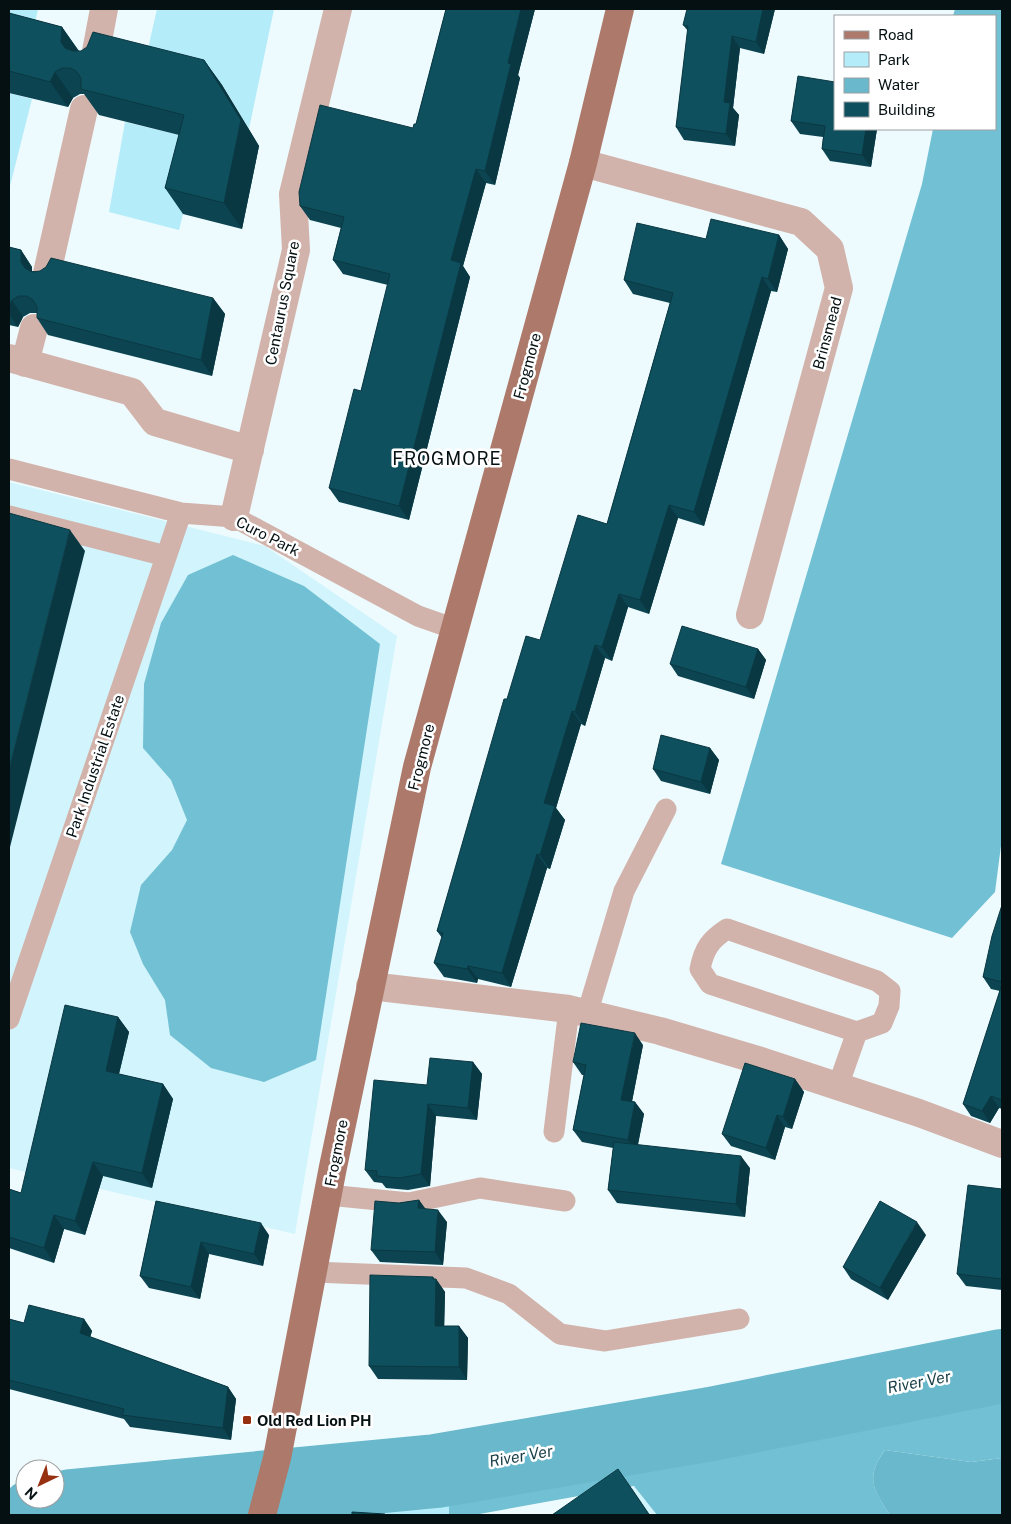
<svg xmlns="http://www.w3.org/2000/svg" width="1011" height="1524" font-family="'Public Sans',sans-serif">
<rect width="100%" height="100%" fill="#eefbfe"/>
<path fill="#d2f4fc" d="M9,482L265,546L397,636L295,1234L9,1168Z
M635,1486L657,1515H592Z"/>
<path fill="#b4ecfa" d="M9,9H38L31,41L9,35Z
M157,9H274L249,129L223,86L144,66Z
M9,93L32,99L10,186H9Z
M125,122L187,137L199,152L179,230L109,212Z
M449,1482V1515H302L307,1493Z"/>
<path fill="#72c0d3" d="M955,9H1002V838L995,892L952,938L721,864L922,184L933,129H995V16H953Z
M233,555L304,586L380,644L316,1060L264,1082L211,1068L170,1035L165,1000L143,964L130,932L141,885L172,850L187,820L171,780L143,748L144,684L161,623L188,575Z
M1002,1387V1458L971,1462L885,1450C865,1477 873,1489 890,1515H657L634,1486L474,1515H449V1482L628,1457Z"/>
<path fill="#69b8cb" d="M885,1450L971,1462L1002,1458V1515H890C873,1489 865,1477 885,1450Z"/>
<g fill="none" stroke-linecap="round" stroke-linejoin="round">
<path stroke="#69b8cb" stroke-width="74" d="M35,1515L72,1506L436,1471L711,1424L1002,1366"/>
<path stroke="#d1b3ab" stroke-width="21" d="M9,469L181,513L234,517L418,616L455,629
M9,516L166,556
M587,1014L624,891L666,809
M9,1019L181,513
M838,1086L857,1032L710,984L700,969C704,949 710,940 727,929L877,981L890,991L889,1006L882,1023L857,1032
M554,1132L569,1009
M328,1195L409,1203L480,1188L565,1201
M313,1272L466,1278L509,1294L560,1334L605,1341L739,1319"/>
<path stroke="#d1b3ab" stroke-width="28" d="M94,62L104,9
M583,163L801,222L830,249L839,288L750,615
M47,273L84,109
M9,358L132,392L155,422L250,450
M25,363L34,328
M234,517L296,250L293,194L338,9
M370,986L569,1009L660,1031L761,1061L919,1113L1002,1144"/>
<path stroke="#ad796a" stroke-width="28" d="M262,1515L277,1458L333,1167L417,767L583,163L620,9"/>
</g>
<path fill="#0c4551" d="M446,9H535L518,75L520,78L495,185L486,183L463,266L470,277L409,520L339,502L329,488L361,391L388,285L343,274L333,260L341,228L310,220L300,206L413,128L416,124Z
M775,9L764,54L740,48L733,108L739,115L735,146L684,140L676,127L688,31L683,25Z
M9,13L62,27L79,51L204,60L222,85L259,146L242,229L183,214L165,188L179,135L99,115L84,94H80L73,98L68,107L9,93Z
M798,76L835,129H877L871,167L830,161L822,149L823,137L800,134L791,121Z
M779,235L788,249L777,292L771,291L704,526L678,518L649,614L628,607L612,661L605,658L585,726L581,724L556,808L565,820L550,869L547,868L511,987L478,979L477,983L444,977L434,963L442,938L437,931L507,699L540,640L607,524L670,303L633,294L624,280L706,239Z
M9,247L21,250L32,267V271L213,298L225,314L212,376L48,335L37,318V313H30L23,317L18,327L9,325Z
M758,649L766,660L754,699L678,676L670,664Z
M710,748L719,760L710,794L661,781L653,769Z
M1002,905V1109L999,1108L990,1123L971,1116L963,1104L1000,991L991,989L983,977Z
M118,1017L129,1032L119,1074L163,1084L173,1099L152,1188L103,1176L85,1235L64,1229L54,1263L9,1248V1189L21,1193Z
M643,1045L632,1101L635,1102L644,1114L638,1145L750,1168L745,1217L617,1203L608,1190L613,1148L582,1142L573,1130L584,1075H582L573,1062Z
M473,1062L482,1074L477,1120L436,1116L430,1186L408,1190L386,1188L382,1183L374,1182L365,1170L427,1085Z
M795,1079L804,1092L792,1129L785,1127L775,1160L731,1146L722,1134Z
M1002,1189V1290L966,1286L957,1274Z
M419,1200L425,1209L447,1222L443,1265L380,1262L371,1250L399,1203Z
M156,1201L269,1235L263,1266L209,1254L200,1299L149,1288L140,1276Z
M926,1235L888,1300L851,1279L843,1267Z
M433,1277L434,1279H436L445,1292L444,1326H459L468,1338L467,1380L378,1379L369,1366Z
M9,1319L24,1323L84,1319L92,1331L90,1337L228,1387L236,1399L231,1440L130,1427L124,1419L9,1389Z"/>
<path fill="#0a3842" d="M521,9H535L518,75L520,78L495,185L485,171L508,63Z
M763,9H775L764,54L756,42Z
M62,27L80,53L79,68L61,42Z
M732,36L740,48L733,108L739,115L735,146L726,134L724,102Z
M204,60L222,85L259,146L242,229L224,203Z
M55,72L73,98L68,107L50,82Z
M866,129H877L871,167L862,155Z
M476,169L486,183L463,266L470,277L409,520L399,506L451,260Z
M779,235L788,249L777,292L768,279Z
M21,250L32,267V278L21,262Z
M762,277L771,291L704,526L694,512Z
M213,298L225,314L212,376L201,360Z
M12,300L23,317L18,327L9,314V306Z
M669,505L678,518L649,614L640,600Z
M70,530L85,551L9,851V770Z
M619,594L628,607L612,661L602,647Z
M595,645L605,658L585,726L575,712Z
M758,649L766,660L754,699L746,687Z
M572,711L581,724L556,808L565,820L550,869L540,855L544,803Z
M710,748L719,760L710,794L701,782Z
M537,854L547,868L511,987L502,973Z
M468,966L478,979L477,983L467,969Z
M118,1017L129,1032L116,1086L106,1071Z
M635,1033L643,1045L630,1112L621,1100Z
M473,1062L482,1074L477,1120L468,1108Z
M795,1079L804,1092L792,1129L783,1117Z
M163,1084L173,1099L152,1188L142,1173Z
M991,1096L999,1108L990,1123L982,1111Z
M635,1102L644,1114L636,1153L628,1140Z
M428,1104L436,1116L430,1186L421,1174Z
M777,1115L785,1127L775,1160L766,1148Z
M741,1156L750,1168L745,1217L736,1204Z
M93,1162L103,1176L85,1235L75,1221Z
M419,1200L428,1212L418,1208Z
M438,1210L447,1222L443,1265L435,1252Z
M54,1215L64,1229L54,1263L44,1248Z
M917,1222L926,1235L888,1300L880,1288Z
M261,1223L269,1235L263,1266L254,1254Z
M201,1242L209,1254L200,1299L191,1287Z
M433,1277L436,1282V1279L445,1292L444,1338L435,1326Z
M84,1319L92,1331L88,1345L80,1333Z
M459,1326L468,1338L467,1380L459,1367Z
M228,1387L236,1399L231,1440L223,1428Z
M618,1469L633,1490L650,1515H649Z"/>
<path fill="#0e505e" stroke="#0a3842" d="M446,9H521L508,63L511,64L485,171L476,169L451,260L461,263L399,506L329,488L354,389L361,391L390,274L333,260L344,217L300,206L299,192L320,105L413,128L414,124H416Z
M687,9H763L756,42L732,36L724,102L730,103L726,134L676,127L688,26L683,25Z
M9,13L62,27L61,42L65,48L73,51H81L87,47L93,32L204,60L241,120L224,203L165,188L184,115L81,89V78L76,71L70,68H62L55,72L50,82L9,71Z
M798,76L835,82V129H866L862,155L822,149L825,126L791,121Z
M711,219L779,235L768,279L762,277L694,512L669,505L640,600L619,594L602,647L595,645L575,712L572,711L544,803L555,806L540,855L537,854L502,973L468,966L467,969L434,963L443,933L437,931L504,699H507L526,636L540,640L578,515L607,524L673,293L624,280L637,223L706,239Z
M9,247L21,250V262L25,268L32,272L40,271L46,267L51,258L213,298L201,360L37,318V307L33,300L27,296H19L12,300L9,306Z
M9,513L70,530L9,770Z
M682,626L758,649L746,687L670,664Z
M661,735L710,748L701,782L653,769Z
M1002,905V982L983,977L992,936Z
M1002,984V1100L991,1096L982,1111L963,1104Z
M65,1005L118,1017L106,1071L163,1084L142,1173L93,1162L75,1221L54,1215L44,1248L9,1237V1189L21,1193Z
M581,1023L635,1033L621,1100L635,1102L628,1140L573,1130L586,1065L573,1062Z
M430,1058L473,1062L468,1108L428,1104L421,1174L400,1178L377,1176V1171L365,1170L374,1080L427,1085Z
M745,1063L795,1079L783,1117L777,1115L766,1148L722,1134Z
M614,1142L741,1156L736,1204L608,1190Z
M968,1185L1002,1189V1279L957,1274Z
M419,1200L418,1208L438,1210L435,1252L371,1250L375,1201L399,1203Z
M156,1201L261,1223L254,1254L201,1242L191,1287L140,1276Z
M880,1201L917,1222L880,1288L843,1267Z
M370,1275L433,1277V1279H436L435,1326H459V1367L369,1366Z
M29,1305L84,1319L80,1333L228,1387L223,1428L122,1415L124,1409L9,1380V1319L24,1323Z
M618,1469L649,1515H552Z
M352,1512L385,1514V1515H352Z"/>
<rect fill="#972f11" stroke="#fff" stroke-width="2" x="242" y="1415" width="10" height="10" rx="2.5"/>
<g text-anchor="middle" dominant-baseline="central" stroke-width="5" stroke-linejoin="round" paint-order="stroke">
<g font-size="15" fill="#051013" stroke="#fff">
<text transform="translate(282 303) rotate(-79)">Centaurus Square</text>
<text transform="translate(827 333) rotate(-75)">Brinsmead</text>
<text transform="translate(527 366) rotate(-75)">Frogmore</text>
<text transform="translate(268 536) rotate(27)">Curo Park</text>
<text transform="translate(421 757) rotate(-76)">Frogmore</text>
<text transform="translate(95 766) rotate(-71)">Park Industrial Estate</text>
<text transform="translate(336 1153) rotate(-79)">Frogmore</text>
</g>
<g font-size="15" font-weight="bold" fill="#051013" stroke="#fff" text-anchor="start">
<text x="257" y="1420">Old Red Lion PH</text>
</g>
<g font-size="16" font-style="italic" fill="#183e46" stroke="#fff">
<text transform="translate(919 1382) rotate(-11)">River Ver</text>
<text transform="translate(521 1456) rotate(-10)">River Ver</text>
</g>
<g font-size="18" letter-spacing="1" fill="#051013" stroke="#fff">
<text x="447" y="458">FROGMORE</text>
</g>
</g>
<rect width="1011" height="1524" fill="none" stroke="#051013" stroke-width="20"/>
<rect x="834" y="15" width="162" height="115" fill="#ffffff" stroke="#9b9fa1"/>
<rect x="844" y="31" width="25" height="8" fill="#ad796a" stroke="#9b9fa1"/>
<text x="878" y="40" font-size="15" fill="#051013">Road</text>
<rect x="844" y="52" width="25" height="15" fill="#b4ecfa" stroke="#9b9fa1"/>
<text x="878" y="65" font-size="15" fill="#051013">Park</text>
<rect x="844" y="78" width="25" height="15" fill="#69b8cb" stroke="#9b9fa1"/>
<text x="878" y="90" font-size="15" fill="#051013">Water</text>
<rect x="844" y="102" width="25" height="15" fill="#0e505e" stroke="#9b9fa1"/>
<text x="878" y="115" font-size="15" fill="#051013">Building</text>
<g transform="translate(40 1484) rotate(223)"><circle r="24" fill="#ffffff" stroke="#9b9fa1"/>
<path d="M0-4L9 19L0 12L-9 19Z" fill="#972f11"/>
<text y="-8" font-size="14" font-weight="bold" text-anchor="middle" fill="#051013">N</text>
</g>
</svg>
